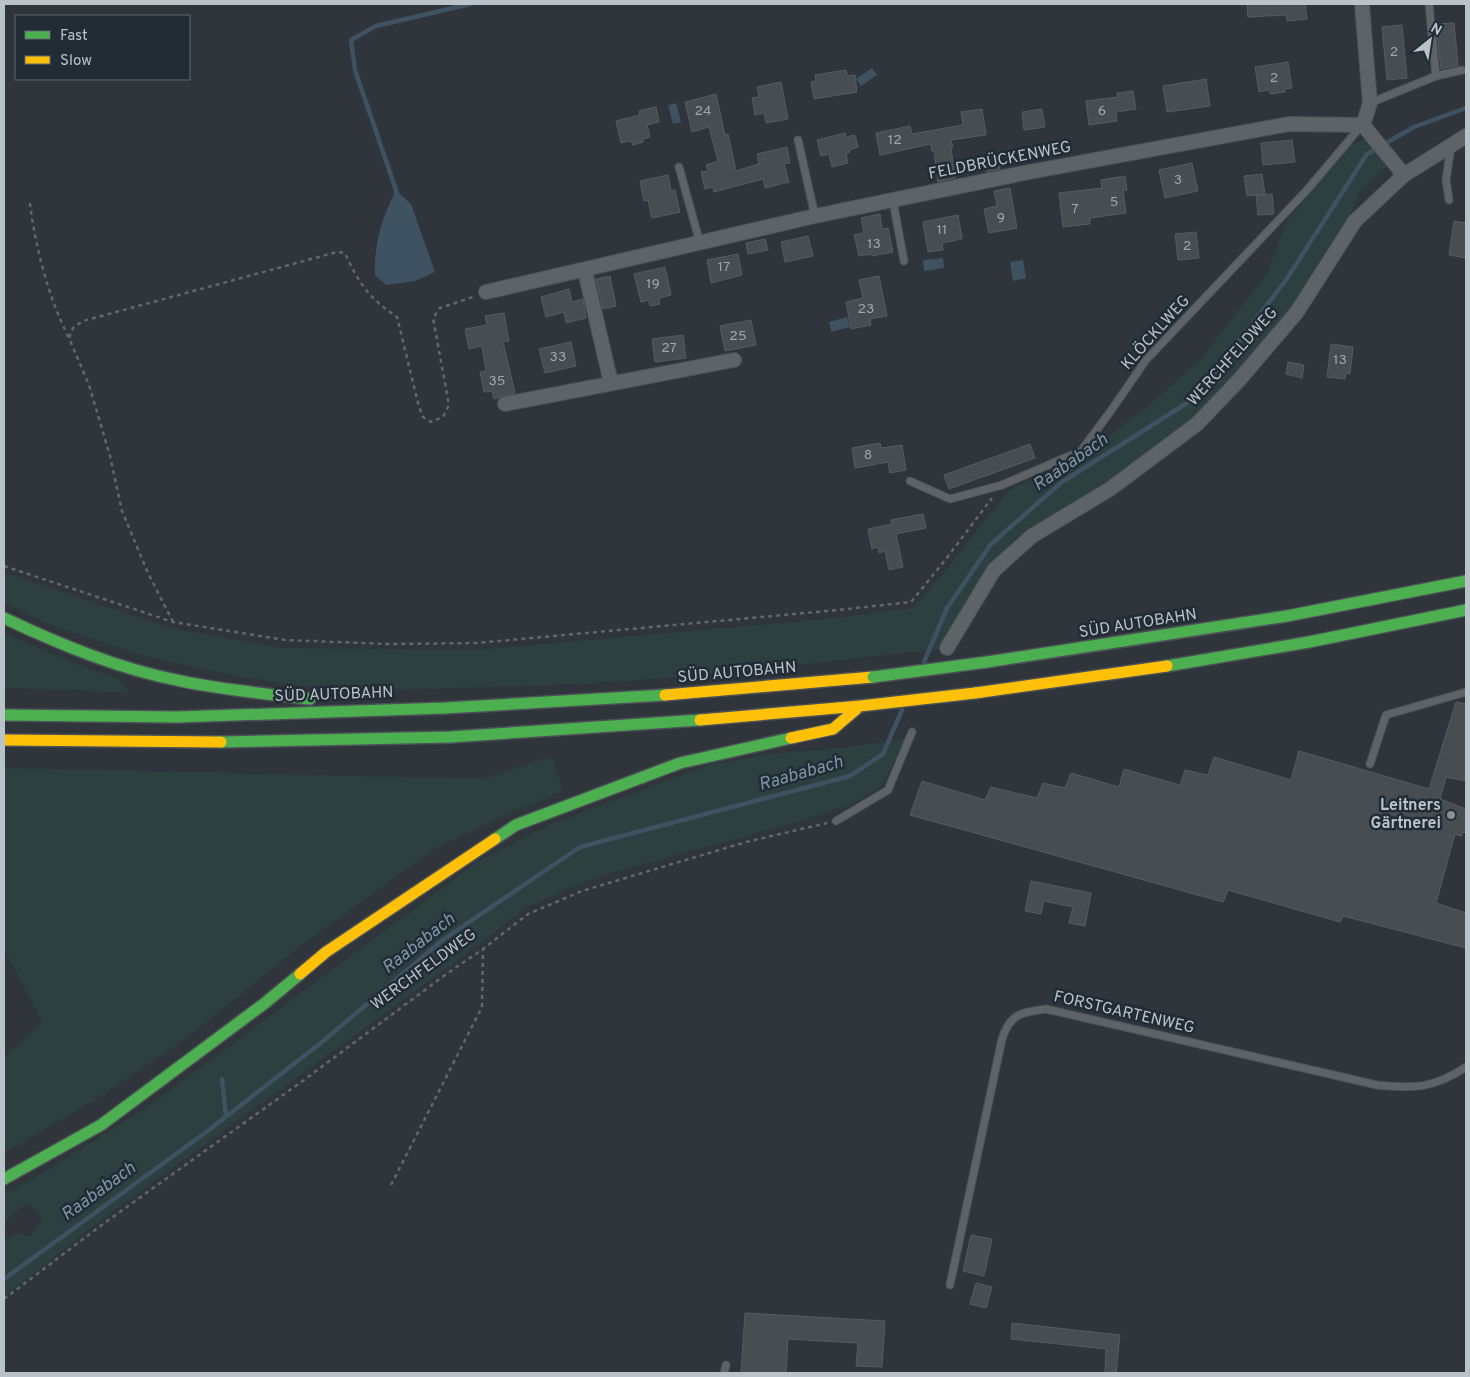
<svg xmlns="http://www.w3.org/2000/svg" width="1470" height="1377" font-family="Overpass,sans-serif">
<rect width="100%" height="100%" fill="#2f353a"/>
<path fill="#2c4040" d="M1366,138L1387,166L1359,193L1347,223L1304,289L1272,334L1237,376L1193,420L1102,490L1015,538L977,584L939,649L718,674L583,684L356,691L302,686L230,675L139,655L56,627L4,603V573L170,628L283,648L476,650L837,618L913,608L942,575L980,526L1011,489L1084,455L1146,408L1200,360L1267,274L1286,222L1348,147Z
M4,633L74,663L117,678L129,692L4,688Z
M905,739L883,785L852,804L787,825L611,873L579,884L525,908L477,946L98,1222L4,1297V1239L17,1233L30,1236L42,1222L38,1211L26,1203L4,1223V1193L33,1179L146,1108L480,860L552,824L709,765L769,754L840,748Z
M552,756L563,791L505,815L433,850L300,946L188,1037L96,1099L4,1153V1058L43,1022L4,949V768L483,779Z"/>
<path fill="#3f5262" d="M872,68L877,75L861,86L856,79Z
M676,103L681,122L673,124L668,105Z
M396,190L411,204L435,272L415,281L386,285L375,275C374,242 382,219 396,190Z
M943,258L944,268L924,271L923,260Z
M1023,260L1026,278L1013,281L1010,262Z
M847,317L850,327L831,332L829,322Z"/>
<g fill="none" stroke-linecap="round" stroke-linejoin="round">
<path stroke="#3f5262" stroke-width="4.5" d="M396,196V190L355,70L351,40L376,26L470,4
M924,662L947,608L991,544L1062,482L1195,398L1286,280L1367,154L1414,127L1466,108
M222,1079L226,1116
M4,1279L209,1130L322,1042L444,939L580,847L850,776L883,754L902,710"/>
</g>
<path fill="#484d52" stroke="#575c62" d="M1247,4H1305L1307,19L1287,21L1286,15L1248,17Z
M1454,23L1458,65L1441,69L1436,24Z
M1402,25L1407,78L1387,80L1382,27Z
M1288,62L1292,88L1285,89V92L1270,94L1269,90L1259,92L1255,67Z
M846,70L847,76L855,75L857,92L814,99L811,82L816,81L815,75Z
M1206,79L1210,106L1167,112L1163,86Z
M781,82L788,119L766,123L764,113L755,115L752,98L759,97L757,87Z
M1133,91L1136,109L1116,112L1117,121L1089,125L1086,101L1118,97L1117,93Z
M716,94L725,135L728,134L736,171L759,164L757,154L787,147L790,163L784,164L789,182L765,188L763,179L714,192L713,187L705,189L701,172L708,171L706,165L718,161L709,127L692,132L685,102Z
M656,107L659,122L647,125L650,137L643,139V142L633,145L631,141L621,143L616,121L640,115L639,111Z
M982,109L986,135L951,140L953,147L951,148L955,178L938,182L934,151H932L931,144L880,155L876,133L910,126L912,134L963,125L961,112Z
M1042,109L1045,127L1024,130L1022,112Z
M845,133L846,137L855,135L858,147L849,150L850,152L846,153L848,163L832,167L829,154L821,156L817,140Z
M1292,140L1295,162L1263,165L1261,143Z
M998,156L1000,169L986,172L984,158Z
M1192,163L1198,191L1165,198L1159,170Z
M1262,174L1265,194L1247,196L1244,176Z
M668,175L671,191L675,190L680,212L652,218L648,200L644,201L640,181Z
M1125,176L1127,190L1123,191L1126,213L1090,218V224L1063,227L1059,193L1102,188L1101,180Z
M1010,188L1017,228L989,233L984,209L997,206L994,191Z
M1272,194L1274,214L1258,215L1256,195Z
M880,214L882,229L888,228L893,252L872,256V254L859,256L854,235L864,233L861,218Z
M958,215L962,239L942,243L943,250L928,252L923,222Z
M1454,221L1466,223V258L1449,255Z
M1196,232L1199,258L1178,260L1175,234Z
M808,236L813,256L785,262L781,242Z
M765,239L768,250L748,254L746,243Z
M738,254L742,275L711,283L707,260Z
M665,267L671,295L659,298L660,304L650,306L649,300L641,302L634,274Z
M610,276L616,306L603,309L596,279Z
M879,276L887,316L870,319L871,325L851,329L846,302L863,298L859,280Z
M569,289L572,302L583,299L586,318L566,323L564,312L546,317L541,297Z
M504,313L509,341L503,342L515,393L494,399L492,391L484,392L480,372L486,371L482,346L469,349L465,329L487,325L485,316Z
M751,320L756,345L725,351L720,326Z
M683,335L686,358L655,362L652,339Z
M571,342L576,366L545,373L539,349Z
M1331,344L1353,347L1350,374L1346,373L1345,379L1327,377Z
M1288,362L1304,365L1302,378L1286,374Z
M880,443L881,448L902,445L906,470L890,473L888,462L855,468L852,448Z
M1030,444L1035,458L949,489L944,475Z
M923,514L926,528L896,534L903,567L889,570L885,551L879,553L878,547L872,549L868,529L892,524L891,520Z
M1456,702L1466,704V781L1446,777L1440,799L1466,809V833L1463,832L1461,836L1455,834L1436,903L1466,913V948L1343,916L1340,922L1228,890L1223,902L910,815L922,781L985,800L991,787L1037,798L1043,783L1065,788L1071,773L1119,787L1124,769L1180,785L1185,770L1208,775L1214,757L1291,780L1299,751L1429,789Z
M1031,881L1091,893L1085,926L1069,923L1073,907L1044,901L1041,914L1025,911Z
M971,1235L992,1239L984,1276L963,1271Z
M976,1283L992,1287L986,1308L970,1304Z
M745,1313L885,1321L882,1367L856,1366L858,1343L788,1339L786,1373H741Z
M1012,1323L1120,1335L1116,1373H1105L1106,1349L1011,1339Z"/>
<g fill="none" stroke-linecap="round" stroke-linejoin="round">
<g stroke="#4c5155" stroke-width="9">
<path id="lane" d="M1429,4L1436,76
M1370,103L1436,76L1462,70
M798,140L815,216
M679,167L700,243
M1449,200L1446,180L1451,146
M893,201L904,261
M910,481L950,499L1002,485L1081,451L1110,412L1146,360L1307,190L1362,125
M1370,764L1386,715L1466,692
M836,821L888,790L912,732
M950,1285L1002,1039C1010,1014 1021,1012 1046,1009L1377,1085C1415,1089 1434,1088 1466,1067
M724,1373L726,1365"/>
</g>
<g stroke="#4c5155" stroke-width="16">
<path id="street" d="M1362,4L1370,103L1363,125
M585,271L611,383
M486,292L815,216L1024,173L1289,124L1363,125L1404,175
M505,404L734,360
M947,648L994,570L1032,536L1110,489L1197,424L1240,379L1297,312L1355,221L1404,175L1466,136"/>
</g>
<g stroke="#4b5156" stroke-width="14">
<path id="fast" d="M4,618C61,645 119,669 181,681C223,690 267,694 310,699
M987,662L1287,616L1466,581
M1167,666L1309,642L1466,610
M4,715L177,717L445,708L665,695
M221,742L450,737L700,720
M495,839L516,825L680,763L791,738
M4,1179L101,1125L265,1003L300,974"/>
</g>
<g stroke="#4b5156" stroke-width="14">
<path id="slow" d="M975,693L1167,666
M665,695L873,677
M700,720L860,706
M791,738L833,729L860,706
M4,740L221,742
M300,974L326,952L495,839"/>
</g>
<path stroke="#62676c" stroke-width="2.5" stroke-dasharray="4 4" stroke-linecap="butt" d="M30,203C35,247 49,299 69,338
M4,566L173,622L285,640L387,644L477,643L838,610L911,602L946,559L992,498
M173,622L148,573L122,511L110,456L89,385L69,338L73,328L83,321L337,252L345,253C359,284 369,298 397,317L419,407L423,417L431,422L443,417L449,405L433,318L440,308L473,297
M391,1185L482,1007L483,949
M4,1299L103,1224L304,1080L445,975L483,949L528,914L582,891L746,842L827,823"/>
<use href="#lane" stroke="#5e6368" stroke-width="7"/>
<use href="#street" stroke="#5e6368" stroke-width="14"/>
<use href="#fast" stroke="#4caf50" stroke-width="11"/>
<use href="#slow" stroke="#ffc107" stroke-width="11"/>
<g stroke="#4b5156" stroke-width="14" stroke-linecap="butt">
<path id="fast-bridge" d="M873,677L987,662"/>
</g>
<g stroke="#4b5156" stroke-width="14" stroke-linecap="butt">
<path id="slow-bridge" d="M860,706L975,693"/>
</g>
<use href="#fast-bridge" stroke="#4caf50" stroke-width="11"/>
<use href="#slow-bridge" stroke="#ffc107" stroke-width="11"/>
</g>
<circle fill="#899198" stroke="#222c35" stroke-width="2" cx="1451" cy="815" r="5"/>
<g text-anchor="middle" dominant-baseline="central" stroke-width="5" stroke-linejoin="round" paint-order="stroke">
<g font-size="14" fill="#9ea5ac">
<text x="1394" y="52">2</text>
<text x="1274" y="78">2</text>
<text x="703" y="111">24</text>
<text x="1102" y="111">6</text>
<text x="895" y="140">12</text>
<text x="1178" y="180">3</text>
<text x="1114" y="202">5</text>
<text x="1075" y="209">7</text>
<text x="1001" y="218">9</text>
<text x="942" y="230">11</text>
<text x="874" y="244">13</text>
<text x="1187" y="246">2</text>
<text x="724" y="267">17</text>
<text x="653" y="284">19</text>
<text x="866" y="309">23</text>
<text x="738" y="336">25</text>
<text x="669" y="348">27</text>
<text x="558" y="357">33</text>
<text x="1340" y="360">13</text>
<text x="497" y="381">35</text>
<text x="868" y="455">8</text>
</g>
<g font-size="16" fill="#bac2ca" stroke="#222c35">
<text transform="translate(1000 161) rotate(-11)">FELDBRÜCKENWEG</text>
<text transform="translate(1156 333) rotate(-48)">KLÖCKLWEG</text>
<text transform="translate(1233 357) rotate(-48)">WERCHFELDWEG</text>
<text transform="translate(1138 624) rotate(-9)">SÜD AUTOBAHN</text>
<text transform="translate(737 673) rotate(-5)">SÜD AUTOBAHN</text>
<text transform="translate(334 695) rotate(-2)">SÜD AUTOBAHN</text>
<text transform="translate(424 970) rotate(-36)">WERCHFELDWEG</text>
<text transform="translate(1124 1013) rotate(13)">FORSTGARTENWEG</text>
</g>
<g font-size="16" font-weight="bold" fill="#bac2ca" stroke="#222c35" text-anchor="end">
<text x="1441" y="806">Leitners<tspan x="1441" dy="18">Gärtnerei</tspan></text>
</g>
<g font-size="18" font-style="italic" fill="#7f96a9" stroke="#222c35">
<text transform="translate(1071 463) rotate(-35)">Raababach</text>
<text transform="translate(801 774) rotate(-16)">Raababach</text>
<text transform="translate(419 944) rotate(-38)">Raababach</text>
<text transform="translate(99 1192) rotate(-36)">Raababach</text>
</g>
</g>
<rect width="1470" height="1377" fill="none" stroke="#bac2ca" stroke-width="10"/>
<rect x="15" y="15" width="175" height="65" fill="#222c35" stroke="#5f6871"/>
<rect x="25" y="31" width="25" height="8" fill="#4caf50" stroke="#5f6871"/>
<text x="60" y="40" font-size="15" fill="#bac2ca">Fast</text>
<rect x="25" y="56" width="25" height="8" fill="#ffc107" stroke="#5f6871"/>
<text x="60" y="65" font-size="15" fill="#bac2ca">Slow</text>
<g transform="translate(1430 40) rotate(30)" stroke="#222c35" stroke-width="4" paint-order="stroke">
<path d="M0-4L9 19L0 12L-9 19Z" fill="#bac2ca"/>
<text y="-8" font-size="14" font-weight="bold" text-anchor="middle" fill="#bac2ca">N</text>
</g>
</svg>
